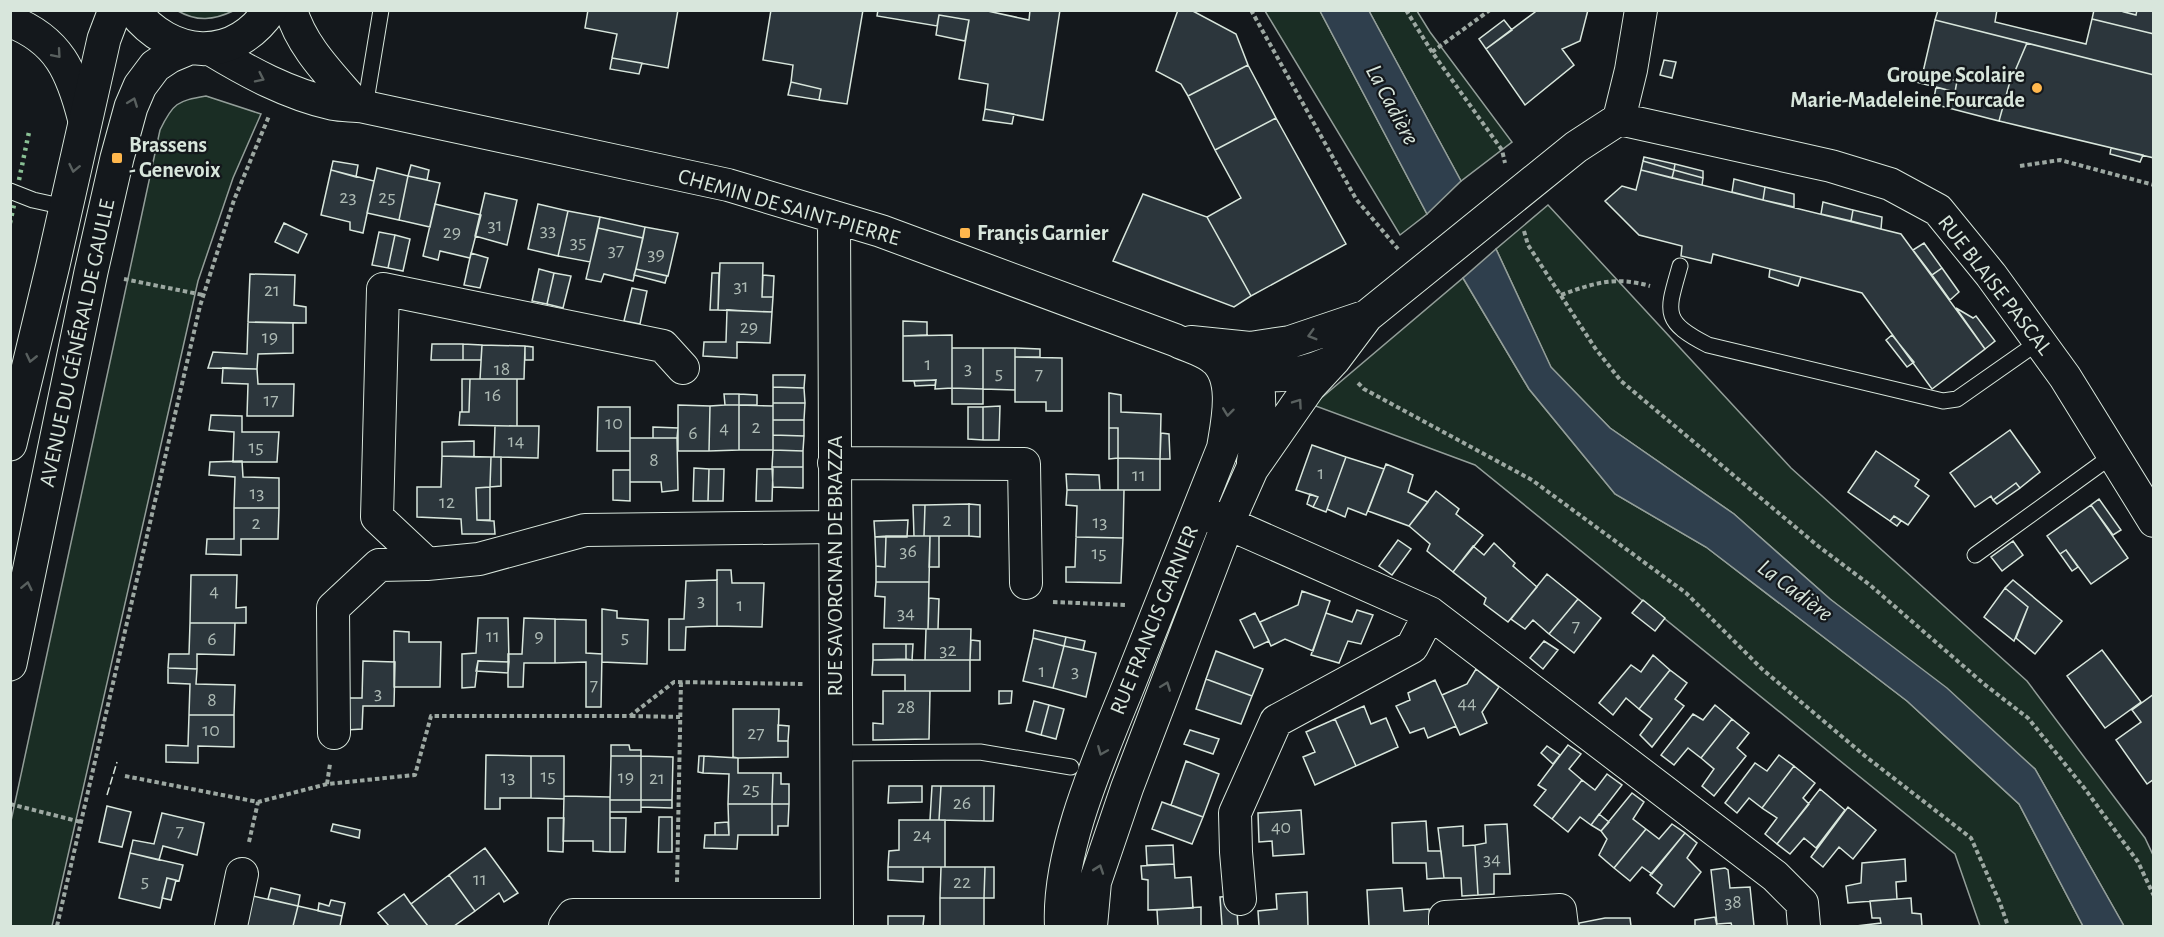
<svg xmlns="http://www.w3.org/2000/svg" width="2164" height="937" font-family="'Alegreya Sans',sans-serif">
<rect width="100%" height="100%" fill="#14181c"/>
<path fill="#1a2d24" stroke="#939e99" stroke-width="1.5" d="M178,11H233C214,20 197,22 178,11Z
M1265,11H1320L1427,214L1400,235Z
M1369,11H1417L1430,32L1512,142L1461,181Z
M206,96L261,114L233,178L198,281L52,926H11V821L160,130C173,103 177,101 206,96Z
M1548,205L1791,468L2027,681L2145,838L2153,855V926H2124L2035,769L1830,599L1734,514L1610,428L1551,368L1496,249Z
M1463,278L1529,389L1615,494L1706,547L1907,701L2019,804L2083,926H1980L1955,854L1475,465L1313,405Z"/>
<path fill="#2f3f4d" stroke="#939e99" stroke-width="1.5" d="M1320,11H1369L1461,181L1427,214Z
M1496,249L1551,367L1610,428L1734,514L1830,599L1947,688L2035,769L2124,926H2083L2019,804L1907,701L1706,547L1615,494L1529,389L1463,278Z"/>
<path fill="#2c363c" stroke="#d8e6dc" stroke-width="1.5" d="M588,10H678L668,68L612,58L617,34L585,28Z
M771,10H863L847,104L819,100L821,89L791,82L793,65L763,60Z
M878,10H983L1029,20L1030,10H1060L1043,120L985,109L988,84L959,79L969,20L939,15L937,26L877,16Z
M1178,10H1191L1236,34L1248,65L1188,96L1181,84L1156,71Z
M1534,10H1588L1580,41L1562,49L1574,65L1525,105L1486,49L1535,12Z
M1938,10H1997L1995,22L2086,44L2092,19L2154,34V75L1935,20Z
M2094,10H2117L2136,15L2137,10H2154V34L2092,19Z
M2125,10H2137L2136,15L2124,12Z
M939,15L969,20L965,41L936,35Z
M1504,20L1512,30L1486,49L1479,39Z
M1935,20L2027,43L2009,85L1999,121L1933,104L1936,87L1955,92L1957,81L1923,72Z
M2027,43L2154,75V158L1999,121L2009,85Z
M612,58L642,63L639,74L610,69Z
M1664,60L1676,62L1672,78L1660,75Z
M1248,65L1276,118L1215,150L1188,96Z
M1915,71L1957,81L1955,92L1912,81Z
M791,82L821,89L819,100L788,95Z
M985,109L1014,114L1012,124L983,120Z
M1276,118L1346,244L1251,296L1207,217L1241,198L1215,150Z
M2111,148L2143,155L2140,162L2110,154Z
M1644,157L1675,164L1674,170L1643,161Z
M333,161L358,165L356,177L331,170Z
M1643,161L1674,170L1672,178L1641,170Z
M1675,164L1703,171V178L1674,170Z
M411,165L429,170L427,180L408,176Z
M377,168L408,176L399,220L367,213Z
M331,170L374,181L363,233L350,230V222L321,215Z
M1641,170L1901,234L1985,349L1932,389L1862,293L1713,254L1711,263L1681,256L1682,246L1639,235L1605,201L1622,186L1636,190Z
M1674,170L1703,178L1702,185L1672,178Z
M408,176L440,183L430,227L399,220Z
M1734,179L1765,187L1763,200L1732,192Z
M1765,187L1794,194V207L1763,200Z
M485,193L517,200L507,245L475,236Z
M1143,194L1207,217L1251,296L1234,307L1113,261Z
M1823,202L1853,210L1851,221L1821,214Z
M435,204L481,215L470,258L440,251L438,260L423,256Z
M538,204L568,211L558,256L528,249Z
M1853,210L1882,217L1881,229L1851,221Z
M568,211L600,217L590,262L558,256Z
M600,217L645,227L643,238L598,228Z
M284,223L307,234L298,253L275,242Z
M645,227L678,233L668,276L636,269Z
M598,228L643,238L633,281L604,274L601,282L586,279Z
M379,232L395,235L388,268L372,265Z
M395,235L410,239L403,271L388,268Z
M1924,243L1942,268L1932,275L1913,250Z
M471,253L488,258L480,288L464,285Z
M720,263H763L762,297H773L772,312L718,310Z
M1942,268L1959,292L1950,300L1932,275Z
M539,269L554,273L547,304L532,301Z
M636,269L667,276L665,283L634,275Z
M1770,269L1801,277L1798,286L1769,277Z
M554,273L571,276L563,308L547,304Z
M712,273H719L718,310H710Z
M250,274L295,275L294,305L306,307V323L248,322Z
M763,275L774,276L773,297H762Z
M632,288L647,291L640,324L624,321Z
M1956,308L1973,318L1976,316L1995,341L1985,349Z
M727,310L772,312L770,343L737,342V358L703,356L704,342H726Z
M903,321L927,322V335L903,336Z
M248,322L293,323V353L258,354L257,369L208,368L213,352L247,354Z
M952,335V388L935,389L936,380L903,381V336Z
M1892,335L1914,362L1907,367L1886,340Z
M432,344H463V360H431Z
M463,344L482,345L481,360H463Z
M482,345L525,346L524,379H480Z
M525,346L533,347V360H525Z
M952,348H983V389L952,388Z
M983,348H1015V390L983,389Z
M1015,348L1040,349V357H1015Z
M1015,357L1062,358V411H1046V402H1015Z
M223,368L257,369L258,384H294L293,416H247L248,384L222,383Z
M773,375H805L804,388L773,387Z
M462,379H470L469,412H462Z
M470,379H517V426L459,425L460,412H469Z
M936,380L935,385L915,386L914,381Z
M773,387L804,388L805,403H773Z
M952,388L983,389V404H952Z
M1109,393L1121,395V412L1161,414L1160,459L1118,458V428H1109Z
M724,394H739V405H725Z
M739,394L757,395V405H739Z
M773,403H805L804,420H773Z
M678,405L710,406L709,451H678Z
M725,405H739V450L709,451L710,406Z
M739,405L773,406V450H739Z
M1000,406L999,440H983V407Z
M598,407H630V451H597Z
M968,407H983V440L968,439Z
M211,415L242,416V432H279L277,462H233L234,432L209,430Z
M773,420H804V436L773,435Z
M495,426H539L538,458L494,457Z
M653,427L678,428L677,438H653Z
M1109,428H1118V458L1109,459Z
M2010,430L2040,472L2020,488L2016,483L1993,500L1991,496L1975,507L1950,473Z
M1161,433L1169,434L1170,459H1160Z
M773,435L804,436L803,451L773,450Z
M630,438H677L678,490L662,492L661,482H630Z
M474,441V457L442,456V442Z
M1312,445L1346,457L1326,512L1313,507L1318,497L1296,490Z
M773,450L803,451V467H772Z
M1876,451L1919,480L1915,486L1929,496L1908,525L1894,516L1890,521L1848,492Z
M442,456L491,457L490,487L476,488L477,520L494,521L495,534H462L461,519L417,517V487H441Z
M491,457H501V486L490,487Z
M1346,457L1384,469L1366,515L1348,508L1345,517L1327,509Z
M1118,458L1160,459V490H1118Z
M242,461L243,477L279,478V508H234L235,477L209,475L210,462Z
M1386,464L1413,475L1408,492L1428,502L1409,526L1368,511Z
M772,467H803V488L773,487Z
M694,468L709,469L708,501H693Z
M709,469H724L723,501H708Z
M757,469H773L772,501H756Z
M613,470H630V501L613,500Z
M1066,474L1099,475L1100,490H1067Z
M2016,483L2020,488L1997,504L1993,500Z
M490,487V520H477L476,488Z
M1067,490H1124L1123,538L1076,537L1077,506L1066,505Z
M1436,491L1459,509L1456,514L1483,535L1453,572L1427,551L1430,544L1409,526Z
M1310,494L1318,497L1313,507L1307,504Z
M2099,499L2121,530L2113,535L2091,505Z
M969,504V536H924L925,505Z
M969,504L980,505V537L969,536Z
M913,505H925L924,536H914Z
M2091,505L2128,558L2091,584L2066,550L2060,554L2047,536Z
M234,508H279L278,539H241V555L206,554L207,539H234Z
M1894,516L1901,521L1897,526L1890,521Z
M908,520L907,537H875L874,521Z
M886,536L885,567L876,566L875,537Z
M886,536H930L929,582H876V566L885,567Z
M930,536H939V567H929Z
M1076,537L1123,538L1121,583L1066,582V567H1075Z
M1398,540L1411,549L1392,575L1379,566Z
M2013,541L2023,555L2002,571L1991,557Z
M1494,543L1515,563L1513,566L1537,587L1508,622L1484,604L1486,598L1453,572L1473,546L1484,555Z
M2066,550L2078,567L2072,571L2060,554Z
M717,570H731L732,583H764L762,627L717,626Z
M1547,574L1578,599L1549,634L1533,620L1525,629L1511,619Z
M191,575H237L236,608L246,607V623H190Z
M717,580V626L686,627L685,650H669V619H684L686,581Z
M2013,580L2062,621L2035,654L2016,638L2028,607L2005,588Z
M876,582H929L928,629L884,628L885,597L875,596Z
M2005,588L2028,607L2014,641L1984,617Z
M1302,591L1330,601L1313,651L1285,639L1271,646L1260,622L1298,605Z
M929,598L939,599L938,629H928Z
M1578,599L1601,618L1574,653L1549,634Z
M1643,600L1665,618L1655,631L1632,613Z
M602,609L617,611V618L648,620L647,664L602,662Z
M1357,610L1373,615L1361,644L1348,641L1339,663L1311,655L1326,613L1352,622Z
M1255,613L1269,641L1254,648L1240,620Z
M478,618H508L509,662L478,661L475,687L462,688V654L476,653Z
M524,618L555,619V663H524L523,687H508V654H522Z
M555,619L586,620V653L602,654L601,707H586V662L555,663Z
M190,623H235L234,655L197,654V669L168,668L169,654H189Z
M926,629H971L970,660H925Z
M1034,630L1066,637L1064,646L1033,638Z
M394,631L409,632V642H441L440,687H394Z
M1066,637L1085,641L1083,650L1064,646Z
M1033,638L1064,646L1053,688L1023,681Z
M971,640L980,641V660H970Z
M1544,641L1558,650L1543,669L1530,658Z
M873,644H906V659L873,660Z
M906,644H913L912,660L906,659Z
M1064,646L1096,653L1086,697L1053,688Z
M2102,650L2141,702L2105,728L2067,676Z
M1216,651L1263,669L1252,696L1206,679Z
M1653,655L1670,670L1639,709L1626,698L1613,715L1599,703L1631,665L1641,672Z
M873,660H970V691H905V675H872Z
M363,661L395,662L394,706H363L362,729L346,730L347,698H362Z
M478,661L509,662L508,673L476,671Z
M168,668L197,669L196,684L235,685L234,715H189L190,684L168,683Z
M1476,669L1499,687L1482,712L1487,723L1460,735L1442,695L1467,684Z
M1670,670L1687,683L1675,699L1684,706L1652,747L1640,735L1652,719L1639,709Z
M1206,679L1252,696L1241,724L1196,709Z
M1435,680L1456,726L1428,738L1424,728L1410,733L1396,706L1410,700L1408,693Z
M883,691H930L929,739L873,740V723L883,724Z
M999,691H1012L1011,703L999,704Z
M2154,694V779L2147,784L2116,740L2141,722L2132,710Z
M1034,701L1049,705L1041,735L1026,731Z
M1049,705L1064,709L1056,739L1041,735Z
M1715,705L1732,719L1701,758L1688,748L1674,765L1661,755L1693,714L1703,720Z
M1364,706L1371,724L1386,718L1398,747L1356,766L1335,719Z
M733,709H779L778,741H788V757L738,758L733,757Z
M189,715H234V747L198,746V763L166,762V745L188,746Z
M1335,719L1356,766L1315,785L1303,757L1315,752L1306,732Z
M1732,719L1749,733L1737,748L1746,756L1714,796L1702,786L1714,769L1701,758Z
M778,725L789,726L788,741H778Z
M1190,730L1219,739L1213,754L1184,744Z
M611,745H629L630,750H641V756H611Z
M1568,745L1581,754L1569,769L1582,780L1552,819L1534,805L1546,790L1538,785Z
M1547,746L1560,755L1553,764L1541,753Z
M486,755L531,756V798H500V809H485Z
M1779,755L1794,766L1762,808L1749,798L1737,813L1725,803L1755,763L1767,771Z
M531,756H564V799L531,798Z
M611,756H641V800H610Z
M641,756L673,757L672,800H641Z
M699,756H704L703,773L698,772Z
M704,756L738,758V773H773L772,804H728L729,774L703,773Z
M1186,761L1219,774L1203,817L1171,805Z
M1794,766L1815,783L1803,798L1809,804L1777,844L1765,834L1777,818L1762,808Z
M773,773H781V784H789V804H772Z
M1607,774L1622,785L1591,825L1580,817L1568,832L1552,819L1582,780L1595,790Z
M889,786H922V802L888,803Z
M932,786H941L939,820H930Z
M941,786H984V821L939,820Z
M984,786H994L993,821H984Z
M1820,789L1845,810L1816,848L1804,838L1790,854L1777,844Z
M1632,793L1644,802L1633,819L1646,829L1614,868L1599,855L1607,839L1601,831Z
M564,796L610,797V852L593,851V841H563Z
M610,800H641V812H610Z
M641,800H672V808L641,807Z
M1162,802L1203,817L1192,844L1152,829Z
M728,804H772V835H738L737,849L704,848L705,835H729Z
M772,804H789L788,826H778V835H772Z
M107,806L131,812L122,847L99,842Z
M1848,807L1876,830L1853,859L1839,847L1823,867L1811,857Z
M1301,810L1304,854L1273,856L1272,841L1259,842L1258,813Z
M162,813L204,823L197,855L163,846L159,860L130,853L133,840L154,844Z
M1599,814L1609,822L1601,831L1591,825Z
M659,817H672V852H658Z
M548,818H564L563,852L548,851Z
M610,818H626L625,852H610Z
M899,820H945V867H888L889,851L899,850Z
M1426,821L1428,851H1441L1444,878L1427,879L1426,863H1393L1392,823Z
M728,822L729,835H715V823Z
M333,824L360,830L359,838L331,831Z
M1507,824L1510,874H1494V894L1478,895L1475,845L1486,843L1485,825Z
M1672,824L1685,833L1652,874L1642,867L1630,881L1614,868L1646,829L1659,839Z
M1463,826V846L1475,845L1478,895L1462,896L1461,878H1444L1438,828Z
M1685,833L1697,843L1687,858L1701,872L1674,907L1657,893L1662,885L1650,875Z
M1173,845L1174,864L1147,865L1146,846Z
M485,848L518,893L504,902L499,893L475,911L449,875Z
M130,853L183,865L179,881L167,878L160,908L119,898Z
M1905,859L1906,881L1896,882L1897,899L1848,903L1846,886L1861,883L1862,863Z
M1174,864L1175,878L1191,877L1193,908L1148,910V880L1142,879L1141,866Z
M888,867H923V882L888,880Z
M941,867H985L984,898H940Z
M985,867H994V898H984Z
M1725,868L1728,870L1730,888L1750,887L1754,926H1732L1731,923L1717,924L1711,870Z
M449,875L475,911L454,926H428L411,904Z
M167,878L176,880L171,900L162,898Z
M271,888L300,895L298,906L268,899Z
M1402,888L1404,911L1429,909L1431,926H1369L1367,890Z
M1307,892L1308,926H1259L1258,911L1277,909L1276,894Z
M404,894L411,904L428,926H389L378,913Z
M253,896L298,906L293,926H246Z
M1236,896L1238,926H1222L1220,897Z
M940,898H984V926H940Z
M1911,898L1912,913L1921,914L1922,926H1856L1881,923L1880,918H1872L1870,901Z
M331,900L345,903L342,916L318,911L319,903L329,906Z
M298,906L342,916L340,926H293Z
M1201,907V926H1158L1157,910Z
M888,916H924L923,926H888Z
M1715,917L1717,926H1695V920Z
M1605,918H1630L1631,926H1579V923Z"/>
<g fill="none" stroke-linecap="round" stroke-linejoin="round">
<g stroke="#d8e6dc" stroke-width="17">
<path id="service" d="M365,107L381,10
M10,191L33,200L65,207
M1680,266C1667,312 1661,321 1708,345L1943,401L1957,399L2040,341
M1975,555L2113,455
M836,753L980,752L1071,767"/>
</g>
<g stroke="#d8e6dc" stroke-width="34">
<path id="minor" d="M291,10C302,48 332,76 357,106
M10,21C59,40 72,72 84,119
M210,49C248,72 288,94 333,104C343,106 355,105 365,107L728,185L881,231L1175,340C1187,346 1203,350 1213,358C1238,377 1227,423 1223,448C1192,526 1161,604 1130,682C1102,752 1057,850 1061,926
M1619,119L1831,166L1890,184L1938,210L1991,275L2065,377L2154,521
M1619,119L1631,70L1641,10
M834,217L837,926
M1191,342L1250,348L1290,342L1367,316
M1252,354C1263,391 1260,424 1253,462
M1214,359C1260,376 1283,383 1329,363
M834,463L1024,464L1026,583
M1209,515L1430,613L1775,876L1802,903L1804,926
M427,564L377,517L383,289L663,346L683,368
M334,733L333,608L379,565L427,564L479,559L585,530L835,527
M1240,899L1236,852L1235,813L1276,721L1412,647L1430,613
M231,926L242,874
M565,926L573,915H837
M1091,926L1095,882L1127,788L1228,523L1252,469L1309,387L1334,360L1367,316L1576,147L1619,119
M1445,926V917L1560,910L1562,926"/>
</g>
<g stroke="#d8e6dc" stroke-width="35">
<path id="tertiary" d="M133,10C171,59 233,64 270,10
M10,444L53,265L104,39L115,10
M10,664L91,272L117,158L131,107L140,86L155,66L170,56L189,48"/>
</g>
<path stroke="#9da8a2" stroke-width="4" stroke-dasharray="4.5 3" stroke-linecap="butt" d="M1251,10L1356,199L1398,249
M1406,10L1432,52L1502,150L1505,163
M1432,52L1490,10
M2020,166L2060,160L2154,185
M1524,231L1528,245L1595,348L1621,381L1818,546L1870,585L1984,684L2028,718L2085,789L2138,862L2154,896
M124,279L203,295
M1561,295C1594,283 1615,276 1650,286
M1358,383L1364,389L1532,480L1686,593L1762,669L1865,756L1971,838L2000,903L2008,926
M1053,602L1126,605
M631,716L680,717
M125,776L258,802L327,784L415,775L431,716H630L674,682L804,684
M327,784L330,764
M10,804L81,822
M249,842L258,802
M677,882L681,681
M57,926L200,306L234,200L269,116"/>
<use href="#service" stroke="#14181c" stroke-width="15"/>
<use href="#minor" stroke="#14181c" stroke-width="32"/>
<use href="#tertiary" stroke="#14181c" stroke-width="33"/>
<path stroke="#8ac095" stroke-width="4.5" stroke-dasharray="3 4.5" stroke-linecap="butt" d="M19,180L29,132
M10,223L14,205"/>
<path stroke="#d8e6dc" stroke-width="1.5" stroke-dasharray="8 3" stroke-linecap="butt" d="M107,795L117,762"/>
</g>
<defs><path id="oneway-chevron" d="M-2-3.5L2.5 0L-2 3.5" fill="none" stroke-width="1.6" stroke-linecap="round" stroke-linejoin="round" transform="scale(1.5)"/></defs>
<g stroke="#59605f">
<use href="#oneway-chevron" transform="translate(57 54) rotate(49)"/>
<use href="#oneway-chevron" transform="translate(260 78) rotate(26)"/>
<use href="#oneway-chevron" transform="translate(133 102) rotate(-69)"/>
<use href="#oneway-chevron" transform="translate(74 168) rotate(102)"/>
<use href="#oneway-chevron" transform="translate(1312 335) rotate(164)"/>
<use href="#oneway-chevron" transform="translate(31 358) rotate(103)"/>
<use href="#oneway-chevron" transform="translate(1298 403) rotate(-55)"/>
<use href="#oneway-chevron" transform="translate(1228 412) rotate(97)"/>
<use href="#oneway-chevron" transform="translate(27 586) rotate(-78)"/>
<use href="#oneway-chevron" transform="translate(1166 686) rotate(-69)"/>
<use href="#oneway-chevron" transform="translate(1102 751) rotate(112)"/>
<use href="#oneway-chevron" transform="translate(1099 869) rotate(-71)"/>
</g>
<g fill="#ffb74d" stroke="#14181c" stroke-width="2">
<circle cx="2037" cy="88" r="6"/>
<rect x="111" y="152" width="12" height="12" rx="3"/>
<rect x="959" y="227" width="12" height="12" rx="3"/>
</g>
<g text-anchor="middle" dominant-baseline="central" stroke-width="4.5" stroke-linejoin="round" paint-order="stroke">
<g font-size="20" fill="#adbab4">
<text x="348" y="197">23</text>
<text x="387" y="197">25</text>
<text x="495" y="225">31</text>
<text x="548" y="230">33</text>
<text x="452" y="232">29</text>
<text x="578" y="242">35</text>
<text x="616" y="250">37</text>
<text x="656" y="254">39</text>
<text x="741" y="286">31</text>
<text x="272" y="290">21</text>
<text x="749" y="327">29</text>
<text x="270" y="337">19</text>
<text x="928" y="364">1</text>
<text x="968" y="368">3</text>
<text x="502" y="369">18</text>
<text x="999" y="373">5</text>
<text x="1039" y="374">7</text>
<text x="493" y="395">16</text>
<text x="271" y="400">17</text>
<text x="614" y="423">10</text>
<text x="756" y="427">2</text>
<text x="724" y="428">4</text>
<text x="693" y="433">6</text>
<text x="516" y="441">14</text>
<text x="256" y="447">15</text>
<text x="654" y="460">8</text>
<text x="1321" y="473">1</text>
<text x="1139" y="475">11</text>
<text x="257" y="493">13</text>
<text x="447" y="502">12</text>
<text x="947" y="520">2</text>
<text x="1100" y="522">13</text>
<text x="256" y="523">2</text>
<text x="908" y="551">36</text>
<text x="1099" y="553">15</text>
<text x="214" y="591">4</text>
<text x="701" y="600">3</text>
<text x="740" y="605">1</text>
<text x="906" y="613">34</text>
<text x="1576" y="626">7</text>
<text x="493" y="636">11</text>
<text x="539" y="636">9</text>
<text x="625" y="637">5</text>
<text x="212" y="639">6</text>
<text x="948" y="650">32</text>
<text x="1042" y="671">1</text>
<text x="1075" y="671">3</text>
<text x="594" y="685">7</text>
<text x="378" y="693">3</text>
<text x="212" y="700">8</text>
<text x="1467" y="703">44</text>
<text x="906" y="707">28</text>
<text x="211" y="730">10</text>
<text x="756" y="733">27</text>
<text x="548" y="776">15</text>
<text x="508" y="777">13</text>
<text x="626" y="777">19</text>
<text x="657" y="778">21</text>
<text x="751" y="789">25</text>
<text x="962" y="803">26</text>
<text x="1281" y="827">40</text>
<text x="180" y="831">7</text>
<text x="922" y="835">24</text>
<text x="1492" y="859">34</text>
<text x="480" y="879">11</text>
<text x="145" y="881">5</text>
<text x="962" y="882">22</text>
<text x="1733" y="902">38</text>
</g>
<g font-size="22" font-weight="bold" fill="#d8e6dc" stroke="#14181c" text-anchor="start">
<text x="2025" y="75" text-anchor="end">Groupe Scolaire<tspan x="2025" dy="25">Marie-Madeleine Fourcade</tspan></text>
<text x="129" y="145">Brassens<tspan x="129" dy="25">- Genevoix</tspan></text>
<text x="977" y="233">Françis Garnier</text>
</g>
<g font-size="22" fill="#d8e6dc" stroke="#14181c">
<text transform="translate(789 207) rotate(16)">CHEMIN DE SAINT-PIERRE</text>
<text transform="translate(1995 285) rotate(52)">RUE BLAISE PASCAL</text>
<text transform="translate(77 343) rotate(-78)">AVENUE DU GÉNÉRAL DE GAULLE</text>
<text transform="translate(835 566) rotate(-90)">RUE SAVORGNAN DE BRAZZA</text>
<text transform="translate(1154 620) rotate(-68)">RUE FRANCIS GARNIER</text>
</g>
<g font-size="24" font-style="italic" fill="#d8e6dc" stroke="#14181c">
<text transform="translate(1392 105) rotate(62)">La Cadière</text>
<text transform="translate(1795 591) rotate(37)">La Cadière</text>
</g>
</g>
<rect width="2164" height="937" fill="none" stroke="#d8e6dc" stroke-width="24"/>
</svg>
